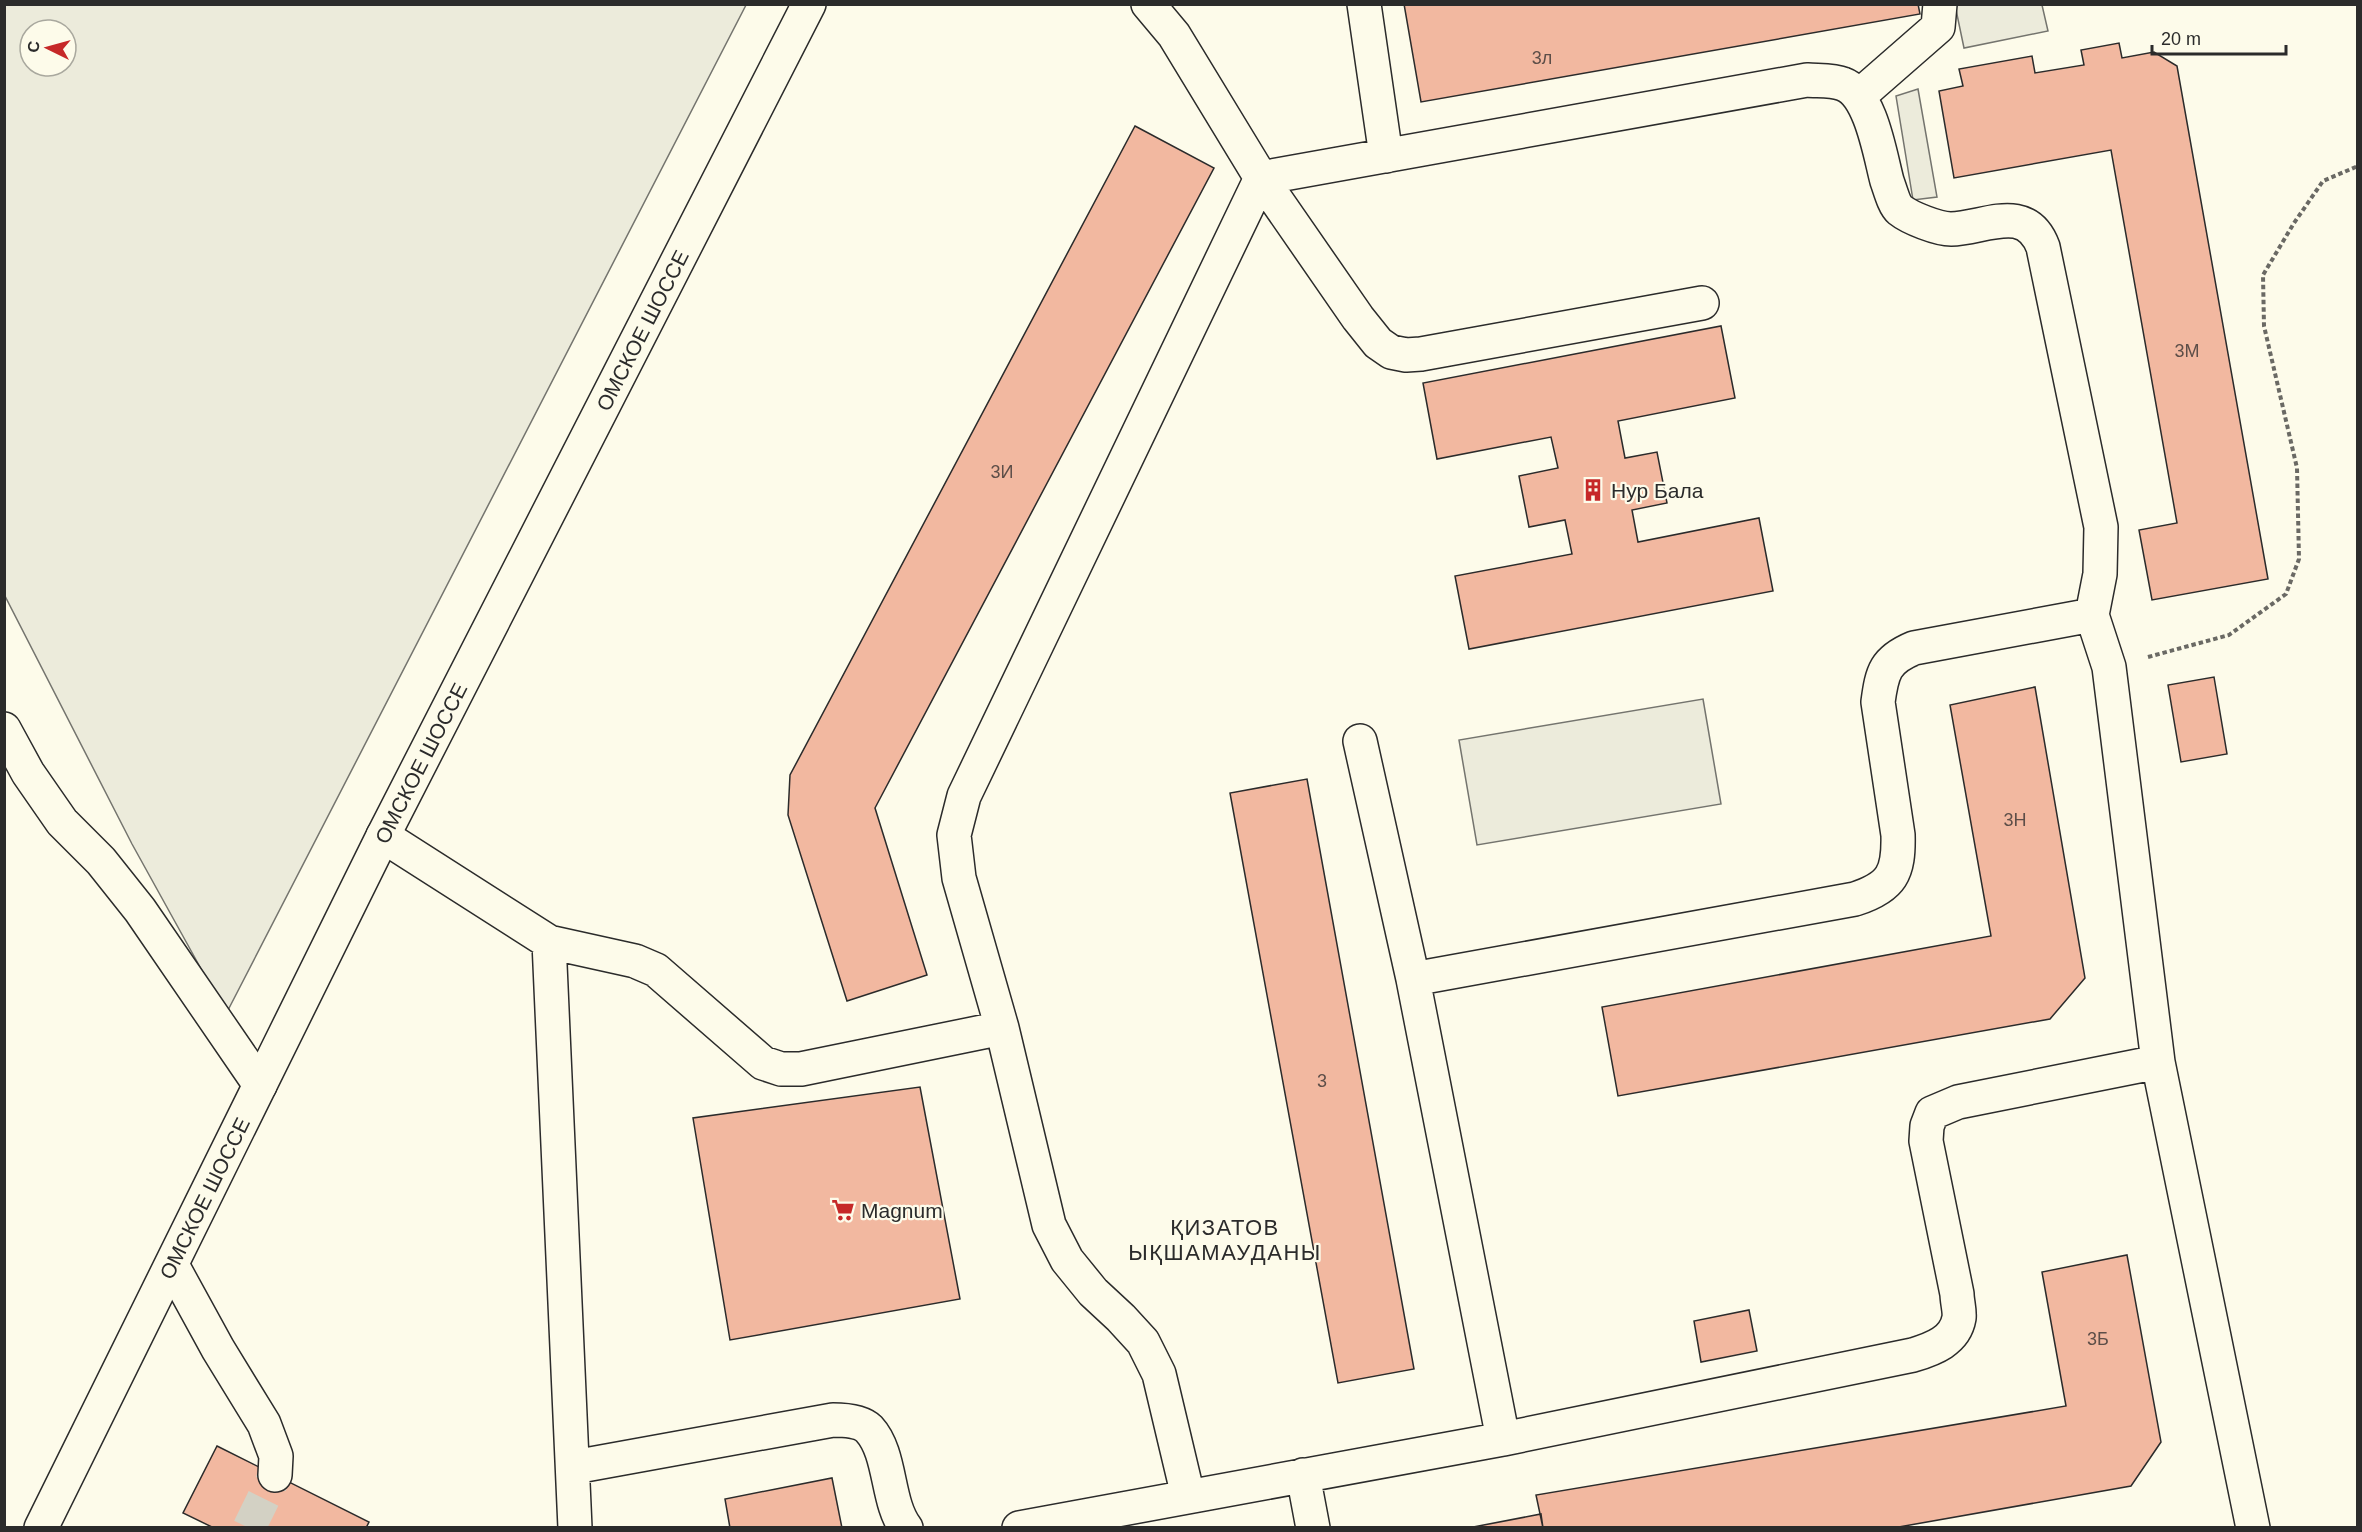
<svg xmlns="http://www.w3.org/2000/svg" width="2362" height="1532" font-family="Helvetica,sans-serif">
<rect width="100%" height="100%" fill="#fdfbea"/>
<path fill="#ecebdb" stroke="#74746e" stroke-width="1.5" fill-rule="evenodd" d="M5,5H746L226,1014L132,844L5,596ZM30,30H66V66H30Z
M1955,5H2042L2048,31L1964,48Z
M1918,89L1937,197L1913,200L1896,96Z
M1703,699L1721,804L1477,845L1459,740Z"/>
<path fill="#f2b8a0" stroke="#2b2b2b" stroke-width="1.5" d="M1404,4H1918L1920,14L1421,102Z
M2119,43L2122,58L2154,52L2177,66L2268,579L2152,600L2139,530L2177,523L2111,150L1954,178L1939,91L1963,86L1959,69L2032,56L2035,73L2084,65L2081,50Z
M1135,126L1214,168L875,808L927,975L847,1001L788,815L790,775Z
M1721,326L1735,398L1618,421L1625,458L1657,452L1667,503L1632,510L1638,542L1759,518L1773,591L1469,649L1455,576L1572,554L1565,520L1529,527L1519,476L1558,468L1551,437L1437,459L1423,383Z
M2214,677L2227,754L2181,762L2168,685Z
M2035,687L2085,978L2050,1019L1618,1096L1602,1007L1991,936L1950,705Z
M1307,779L1414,1369L1338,1383L1230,793Z
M920,1087L960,1299L730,1340L693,1118Z
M2127,1255L2161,1442L2131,1486L1893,1528H1543L1536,1495L2066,1406L2042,1272Z
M1749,1310L1757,1351L1701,1362L1694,1321Z
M217,1446L369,1522L366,1528H214L183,1513Z
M832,1478L842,1528H730L725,1499Z
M1541,1514L1543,1528H1468Z"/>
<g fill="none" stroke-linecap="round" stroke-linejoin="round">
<path stroke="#d3d1c4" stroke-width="33" stroke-dasharray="33 16" stroke-linecap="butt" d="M249,1528L275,1475"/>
<g stroke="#2b2b2b" stroke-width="36">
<path id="minor" d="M1364,4L1386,156
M1859,96L1938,27L1940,4
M1702,303L1421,354L1406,355L1391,352L1378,343L1358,318L1261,178L1807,80C1818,81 1833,80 1843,84C1871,94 1880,155 1887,181C1890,189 1894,205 1900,210C1910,218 1938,229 1951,229C1985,228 2026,202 2043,247L2101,527L2100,574L2092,615
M4,729L28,773L62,822L101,861L140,910L260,1085
M383,836L549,942L575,1528
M549,942L635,961L656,970L763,1063L781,1069H801L1002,1028L959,878L954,835L964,796L1261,178L1174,35L1148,4
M1413,979L1855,899C1892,887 1899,873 1898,835L1878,702C1882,672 1885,660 1914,648L2092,615L2109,667L2158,1062L2253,1528
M1002,1028L1049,1225L1067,1260L1093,1292L1121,1318L1143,1342L1159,1374L1188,1496
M172,1265L218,1349L264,1424L276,1456L275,1475
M1503,1439L1913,1355C1933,1349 1955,1341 1959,1318C1960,1311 1957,1301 1957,1294L1926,1141L1927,1126L1932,1113L1958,1102L2158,1062
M574,1467L833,1420C844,1420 861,1421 869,1429C892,1454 886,1502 906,1528
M1303,1475L1313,1528
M1019,1528L1503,1439L1413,979L1360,741"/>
</g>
<g stroke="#2b2b2b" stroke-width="36">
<g id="highway">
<path id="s1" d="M41,1528L383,836L809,4"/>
</g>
</g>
<path stroke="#6a6964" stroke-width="4" stroke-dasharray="4.5 3" stroke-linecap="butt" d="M2148,657L2229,635L2286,594L2299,559L2297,468L2264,326L2263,275L2294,223L2323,181L2358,166"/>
<use href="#minor" stroke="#fdfbea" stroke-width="33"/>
<use href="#highway" stroke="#fdfbea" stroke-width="33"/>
</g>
<defs>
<g id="building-bare" transform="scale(1.8)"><path d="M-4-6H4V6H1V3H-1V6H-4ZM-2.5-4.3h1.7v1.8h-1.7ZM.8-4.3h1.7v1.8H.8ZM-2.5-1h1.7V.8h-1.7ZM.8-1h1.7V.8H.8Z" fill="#c62828" stroke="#fdfbea" stroke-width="2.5" paint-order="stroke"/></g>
<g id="supermarket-bare" transform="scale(1.8)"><path d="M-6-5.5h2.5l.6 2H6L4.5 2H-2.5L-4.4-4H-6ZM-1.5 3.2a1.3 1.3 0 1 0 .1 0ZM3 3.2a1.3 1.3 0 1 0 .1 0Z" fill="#c62828" stroke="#fdfbea" stroke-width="2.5" paint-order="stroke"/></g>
</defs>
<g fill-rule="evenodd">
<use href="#building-bare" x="1593" y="490"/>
<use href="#supermarket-bare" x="843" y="1210"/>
</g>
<g text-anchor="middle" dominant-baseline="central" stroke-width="4.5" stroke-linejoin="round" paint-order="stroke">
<g font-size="18" fill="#5d4e48">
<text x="1542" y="58">3л</text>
<text x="2187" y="351">3М</text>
<text x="1002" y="472">3И</text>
<text x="2015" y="820">3Н</text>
<text x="1322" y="1081">3</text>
<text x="2098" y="1339">3Б</text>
</g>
<g font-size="21" fill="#2b2b2b" stroke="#fdfbea">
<text stroke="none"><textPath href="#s1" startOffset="1340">ОМСКОЕ ШОССЕ</textPath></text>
<text stroke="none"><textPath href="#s1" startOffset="854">ОМСКОЕ ШОССЕ</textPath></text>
<text stroke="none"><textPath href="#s1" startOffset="368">ОМСКОЕ ШОССЕ</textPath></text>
</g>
<g font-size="21" fill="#2b2b2b" stroke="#fdfbea" text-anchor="start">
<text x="1611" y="490">Нур Бала</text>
<text x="861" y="1210">Magnum</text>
</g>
<g font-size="22" letter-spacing="1.5" fill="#2b2b2b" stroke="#fdfbea">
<text x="1225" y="1227">ҚИЗАТОВ<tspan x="1225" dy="25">ЫҚШАМАУДАНЫ</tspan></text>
</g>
</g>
<rect width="2362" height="1532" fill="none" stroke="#2b2b2b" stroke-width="12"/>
<g transform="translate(48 48) rotate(275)"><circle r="28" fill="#fdfbea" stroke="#a9a89e" stroke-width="1.5"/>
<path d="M0-4.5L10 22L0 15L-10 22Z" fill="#c62828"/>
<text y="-9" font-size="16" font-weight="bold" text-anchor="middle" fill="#2b2b2b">С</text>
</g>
<path d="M2152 45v9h134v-9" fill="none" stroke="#2b2b2b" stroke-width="3"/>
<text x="2161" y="45" font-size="18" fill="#2b2b2b" stroke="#fdfbea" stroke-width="4.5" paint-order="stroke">20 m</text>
</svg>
